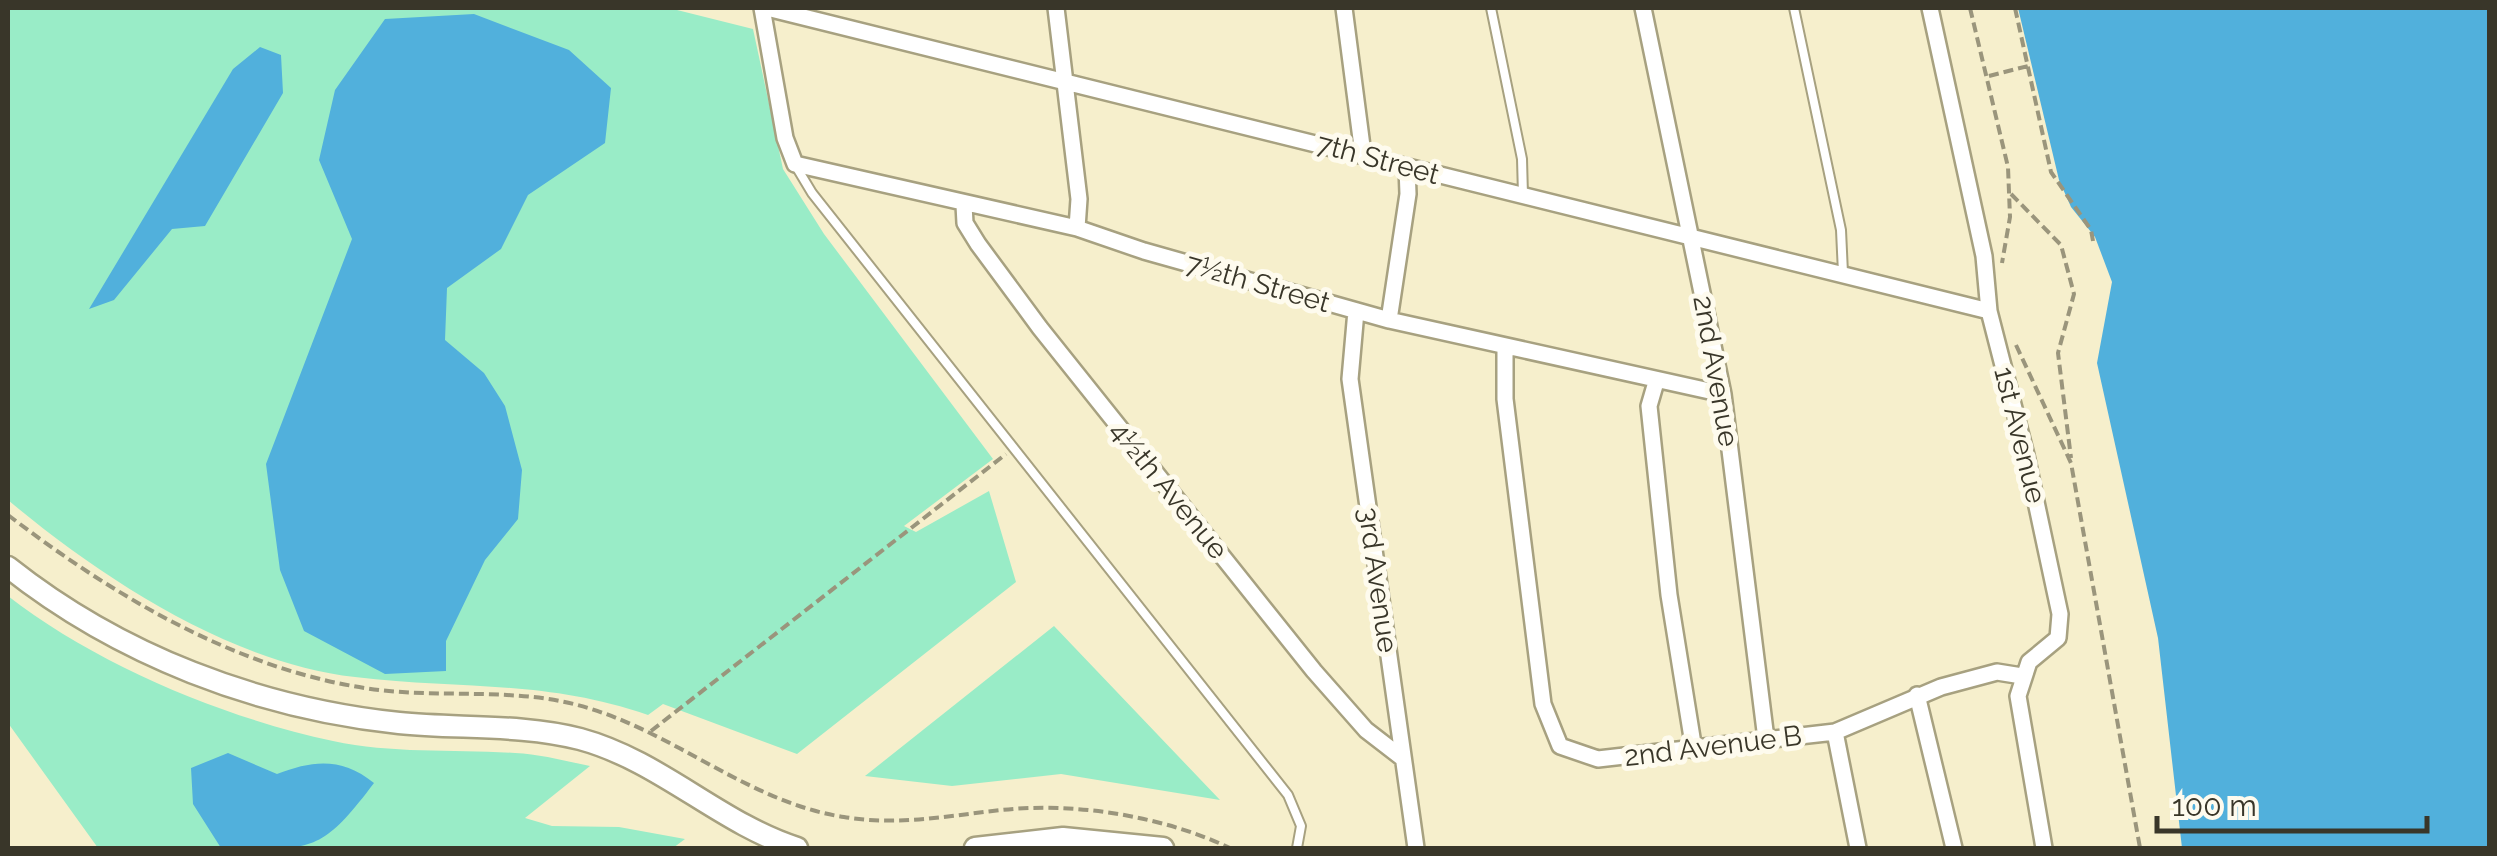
<svg xmlns="http://www.w3.org/2000/svg" width="2497" height="856" font-family="Raleway,sans-serif">
<rect width="100%" height="100%" fill="#f6efcc"/>
<path fill="#99ecc7" d="M8,8H669L753,29L783,169L824,234L993,459L904,526L916,532L989,491L1016,582L797,754L663,704L648,715C543,679 461,690 355,677C231,663 101,578 8,500Z
M8,596C95,664 224,718 333,741C393,754 454,749 515,753C540,754 565,761 590,766L525,818L552,826L619,827L685,839L673,848H98L8,723Z
M1054,626L1220,800L1061,774L952,786L865,776Z"/>
<path fill="#51b0dc" d="M2018,8H2489V848H2182L2158,638L2097,363L2112,282L2095,237L2071,207L2059,180Z
M474,14L569,50L611,88L605,143L528,195L501,249L447,288L445,340L484,373L505,406L522,470L518,519L485,560L446,641V671L385,674L304,631L280,570L266,464L352,239L319,160L335,90L385,19Z
M260,47L281,55L283,93L205,226L172,229L114,300L89,309L233,69Z
M228,753L277,774C313,760 342,757 374,783C319,856 311,849 221,848L193,804L191,768Z"/>
<g fill="none" stroke-linecap="round" stroke-linejoin="round">
<g stroke="#a7a180" stroke-width="12">
<path id="service" d="M1491,8L1522,159L1523,195
M1794,8L1841,230L1843,273
M797,168L812,193L1288,795L1301,826L1297,848"/>
</g>
<g stroke="#a7a180" stroke-width="20">
<path id="minor" d="M762,8L785,138L795,164L1077,228L1144,251L1389,320L1723,394
M767,8L1989,311
M1056,8L1079,199L1077,228
M1344,8L1363,154
M1643,8L1723,394L1766,739
M1930,8L1984,256L1989,311L2026,455L2060,614L2058,638L2029,662L2018,696L2044,848
M964,205L965,223L978,244L1040,328L1314,671L1366,730L1401,757
M1356,311L1350,379L1416,848
M1389,320L1408,194L1407,167
M1505,347V399L1543,704L1560,746L1598,759L1835,732L1941,687L1997,672L2022,676
M1656,382L1649,406L1669,595L1694,750
M1917,695L1954,848
M1835,732L1858,848"/>
</g>
<g stroke="#a7a180" stroke-width="25">
<path id="tertiary" d="M8,567C119,655 257,708 399,723C458,729 522,724 580,739C661,761 719,823 797,848
M975,848L1063,838L1163,848"/>
</g>
<path stroke="#9a957c" stroke-width="4" stroke-dasharray="10 5" stroke-linecap="butt" d="M1970,8L2008,167L2010,217L2002,263
M2015,8L2051,172L2091,230L2093,241
M1989,76L2028,66
M2011,194L2061,245L2074,294L2058,353L2071,458
M2016,345L2071,463L2140,848
M8,515C115,597 242,673 379,690C448,698 521,687 588,708C678,735 751,803 844,817C897,826 948,816 1001,810C1076,802 1162,816 1230,848
M651,731L1006,454"/>
<use href="#service" stroke="#fff" stroke-width="8"/>
<use href="#minor" stroke="#fff" stroke-width="15"/>
<use href="#tertiary" stroke="#fff" stroke-width="20"/>
</g>
<g text-anchor="middle" dominant-baseline="central" stroke-width="10" stroke-linejoin="round" paint-order="stroke">
<g font-size="28" fill="#393629" stroke="#fefbee">
<text transform="translate(1378 159) rotate(15)">7th Street</text>
<text transform="translate(1258 283) rotate(16)">7½th Street</text>
<text transform="translate(1716 371) rotate(80)">2nd Avenue</text>
<text transform="translate(2020 435) rotate(76)">1st Avenue</text>
<text transform="translate(1169 490) rotate(51)">4½th Avenue</text>
<text transform="translate(1378 580) rotate(82)">3rd Avenue</text>
<text transform="translate(1713 746) rotate(-7)">2nd Avenue B</text>
</g>
</g>
<rect width="2497" height="856" fill="none" stroke="#393629" stroke-width="20"/>
<path d="M2157 816v15h270v-15" fill="none" stroke="#393629" stroke-width="5"/>
<text x="2172" y="816" font-size="30" fill="#393629" stroke="#fefbee" stroke-width="8" paint-order="stroke">100 m</text>
</svg>
